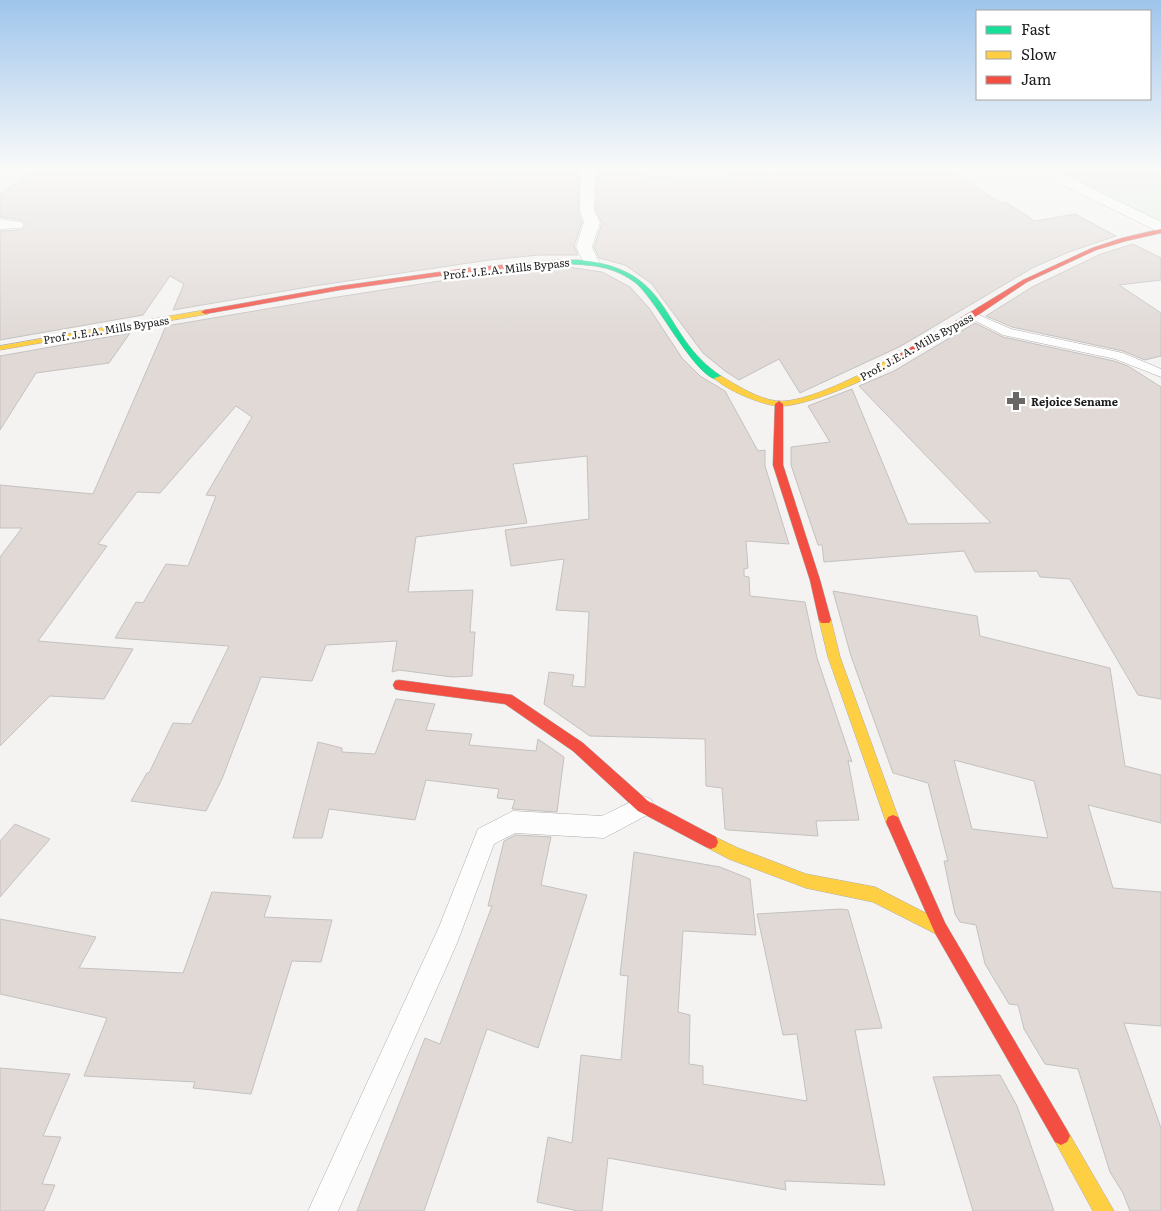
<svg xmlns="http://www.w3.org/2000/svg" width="1161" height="1211" font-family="Literata,serif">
<rect width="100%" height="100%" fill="#f4f3f1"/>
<path fill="#dfebdd" d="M1048,167H1161V219L1158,220Z"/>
<path fill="#e0d9d6" stroke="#c3c2c1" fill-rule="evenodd" d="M38,167H249V170L312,167H579L578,211L582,222L574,246L578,255H539L489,260L314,286L173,310L184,284L170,276L143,315L0,340V231L21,230L26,225L21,220L0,217V194Z
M597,167H637L641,175L660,177L732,178L722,167H759L767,175L826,167H944L1001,203L1006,202L1035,221L1075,214L1116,236L1069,252L1034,267L901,346L800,393L779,359L739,380L725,371L703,353L651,283L625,265L599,258L594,247L602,223L596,211Z
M1133,244L1161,258V280L1119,285L1161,313V356L1145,360L1123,351L1012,327L986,316L1032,287L1101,254Z
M568,267L602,272L630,287L649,308L682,358L700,376L725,391L758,451L765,450V466L789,544L746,541L748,568L744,569V576L749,577L750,596L805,602L817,658L852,762L848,760L859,820L816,821L818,836L728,830L725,829L722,788L706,786L705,739L590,736L544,704L549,672L574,675L572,686L585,687L589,612L556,610L564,559L511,566L505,530L589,519L587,456L513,464L527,523L416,537L408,592L473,590L470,632H475L472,676L452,677L399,670L392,672L397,641L326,645L312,681L261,677L222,779L206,811L131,801L147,773H149L173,723L191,724L229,646L115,638L136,602L143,603L166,564L188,566L216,496L206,495L252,417L236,406L160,493L137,492L98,544L107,546L38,641L133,649L104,699L50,696L0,746V557L22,528H0V485L93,494L166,326L331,298L478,275L524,270Z
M975,323L1003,337L1114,361L1128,366L1161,387V699L1138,695L1070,579L1040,577L1037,571L975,572L964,551L824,562L822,545H818L791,465V447L830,442L808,406L852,389L908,524L991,523L859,386L894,371Z
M130,333L109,363L36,373L0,430V356Z
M833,591L977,616L980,636L1110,668L1125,766L1161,775V823L1088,805L1113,888L1161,892V1026L1124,1023L1161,1128V1211H1130L1123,1193L1110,1172L1078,1069L1045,1064L1024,1029L1018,1005L1009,1004L985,964L976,925L960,922L955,914L944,861H948L928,783L893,773L851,656ZM954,760L1034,781L1048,838L972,829Z
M396,699L435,704L426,730L472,734L469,745L536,751L538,739L564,757L557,812L512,809L515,800L497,798L499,789L426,780L415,820L329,809L322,838H293L318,742L342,748V752L375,754Z
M15,824L50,839L0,897V841Z
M515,835L551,837L541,885L587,895L538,1048L487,1029L424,1211H357L425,1038L440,1044L492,906H488L504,841Z
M634,852L720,867L750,879L756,935L683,931L678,1012L690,1015L689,1064L703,1066V1084L807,1101L797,1034L783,1035L757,914L841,909L848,910L882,1028L855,1030L885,1185L785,1181L786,1190L608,1158L602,1211H578L537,1202L548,1137L572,1143L581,1055L621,1060L628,976L620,975Z
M212,892L271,896L264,917L332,920L321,962L292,961L251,1094L193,1088L195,1082L84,1076L107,1018L0,994V919L96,937L79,968L183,973Z
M0,1068L70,1074L43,1136L61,1137L42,1184L55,1185L44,1211H0Z
M1000,1075L1017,1106L1054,1211H973L933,1077Z"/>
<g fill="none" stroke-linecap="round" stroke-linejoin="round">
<g stroke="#aeadac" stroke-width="1">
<path id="lane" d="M972,312L1011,329L1123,353L1161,369V377L1115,359L1003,335L968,317L966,315Z
M643,796L651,799L654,806L651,813L604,838L515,833L494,844L457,943L338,1211H308L439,927L478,829L513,811L602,816Z"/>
</g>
<g stroke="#aeadac" stroke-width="1">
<path id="street" d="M581,167H595L594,211L600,222L592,247L599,262L597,265H585L576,247L584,222L580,211Z
M1031,167H1049L1161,222V233L1033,170Z
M0,219L21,222L24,225L21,228L0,229Z"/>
</g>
<g stroke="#aeadac" stroke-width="1">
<path id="fast" d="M579,260C676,269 658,334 721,376V380C696,383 656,296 633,281C611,265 585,264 559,264L556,262L559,260Z"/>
</g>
<g stroke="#aeadac" stroke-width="1">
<path id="slow" d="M205,310H208V314L0,350V346Z
M889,359L896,361C879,376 800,409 777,406C760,404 726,390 714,378L721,376C738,386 758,399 777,401C805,404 864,373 889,359Z
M825,616L829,617L831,620L840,657L900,822L898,827L893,829L888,827L886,822L828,657L819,620L821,617Z
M711,835L738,848L806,874L875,887L945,923L948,928L945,933L940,936L873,902L806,888L729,859L706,847L704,842L706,837Z
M1061,1127L1067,1130L1114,1211H1093L1052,1136L1055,1130Z"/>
</g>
<g stroke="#aeadac" stroke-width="1">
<path id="jam" d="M1161,229V233L1126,241L1096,250L1027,282L975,317L895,363L888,361L969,313L1023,280L1092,248L1122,238Z
M559,260L562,262L561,263L468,272L340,290L205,314L201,312L205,310L340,286L468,268Z
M779,401L783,404V465L820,580L831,620L829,623H821L819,620L810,580L773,465L775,404Z
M399,680L512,695L583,743L648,801L716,837L718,842L716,847L711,849L706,847L638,811L573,751L505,704L399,690L395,689L393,685L395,681Z
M893,815L898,817L945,923L1067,1130L1070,1136L1067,1142L1061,1145L1055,1142L935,933L886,822L888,817Z"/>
</g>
<use href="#lane" fill="#fdfdfd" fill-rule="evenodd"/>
<use href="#street" fill="#fdfdfd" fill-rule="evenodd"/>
<use href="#fast" fill="#16e098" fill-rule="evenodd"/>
<use href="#slow" fill="#ffcf43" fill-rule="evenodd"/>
<use href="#jam" fill="#f24e42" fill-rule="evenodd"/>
</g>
<linearGradient id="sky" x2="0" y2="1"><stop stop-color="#9fc5ec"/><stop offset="0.5" stop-color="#fafaf9"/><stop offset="1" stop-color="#fafaf9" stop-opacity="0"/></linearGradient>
<rect width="1161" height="337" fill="url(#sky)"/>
<defs>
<g id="pharmacy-bare" transform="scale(1.5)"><path d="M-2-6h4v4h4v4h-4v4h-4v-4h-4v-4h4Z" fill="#686766" stroke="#fff" stroke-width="2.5" paint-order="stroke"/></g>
</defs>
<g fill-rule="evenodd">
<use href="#pharmacy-bare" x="1016" y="401"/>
</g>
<g text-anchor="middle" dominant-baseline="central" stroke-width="5" stroke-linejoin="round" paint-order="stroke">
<g font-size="11" fill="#1d1c1b" stroke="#fff">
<text transform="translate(506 268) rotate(-6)">Prof. J.E.A. Mills Bypass</text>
<text transform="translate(106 329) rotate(-9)">Prof. J.E.A. Mills Bypass</text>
<text transform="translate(916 346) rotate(-29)">Prof. J.E.A. Mills Bypass</text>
</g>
<g font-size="11" font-weight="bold" fill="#1d1c1b" stroke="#fff" text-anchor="start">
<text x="1031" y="401">Rejoice Sename</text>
</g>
</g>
<rect x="976" y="10" width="175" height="90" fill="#ffffff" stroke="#a5a4a4"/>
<rect x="986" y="26" width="25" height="8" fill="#16e098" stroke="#a5a4a4"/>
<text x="1021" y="35" font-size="15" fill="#1d1c1b">Fast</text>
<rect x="986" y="51" width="25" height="8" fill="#ffcf43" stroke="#a5a4a4"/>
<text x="1021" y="60" font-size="15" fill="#1d1c1b">Slow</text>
<rect x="986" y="76" width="25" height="8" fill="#f24e42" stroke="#a5a4a4"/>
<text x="1021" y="85" font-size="15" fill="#1d1c1b">Jam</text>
</svg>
